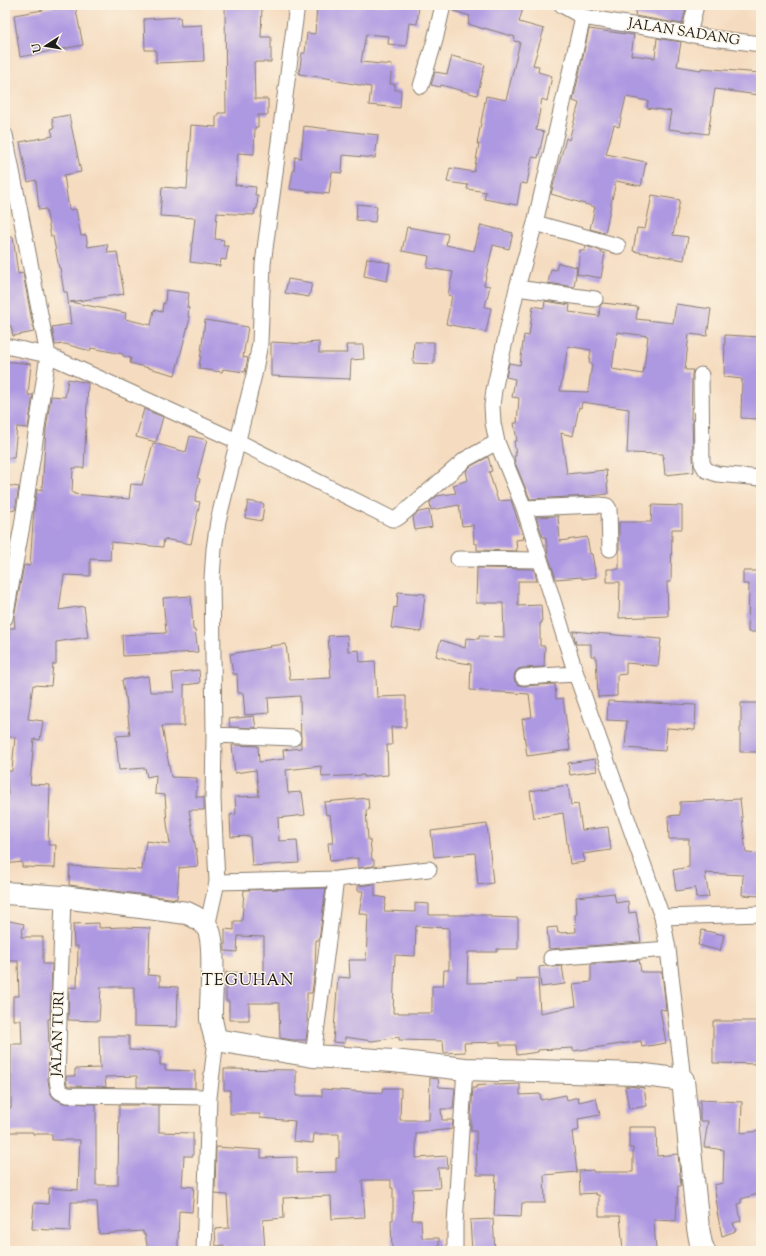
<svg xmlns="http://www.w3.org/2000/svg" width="766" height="1256" font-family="'Sorts Mill Goudy',serif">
<rect width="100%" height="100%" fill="#fcf5e5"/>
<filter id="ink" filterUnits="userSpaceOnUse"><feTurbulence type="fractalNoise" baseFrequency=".025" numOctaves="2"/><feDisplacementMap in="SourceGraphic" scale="8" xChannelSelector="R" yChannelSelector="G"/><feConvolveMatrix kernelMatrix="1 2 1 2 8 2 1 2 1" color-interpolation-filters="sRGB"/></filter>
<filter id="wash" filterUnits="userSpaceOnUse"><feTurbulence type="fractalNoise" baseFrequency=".012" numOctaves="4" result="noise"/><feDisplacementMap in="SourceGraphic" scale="16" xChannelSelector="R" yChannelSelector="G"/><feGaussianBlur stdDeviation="0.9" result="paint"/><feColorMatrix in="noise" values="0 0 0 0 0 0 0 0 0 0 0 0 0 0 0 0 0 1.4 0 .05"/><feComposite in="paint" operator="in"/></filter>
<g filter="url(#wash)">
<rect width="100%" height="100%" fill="#f5dcc0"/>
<g id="blocks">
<path fill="#ad98e2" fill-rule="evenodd" d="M53,5H75L83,45L20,57L14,15L43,10V9L53,7Z
M225,5H262L261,37H271V62H254L255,99H268V115H258V127H255L254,154L238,153L235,185L256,187L255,195H258L257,209H255L254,215L217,213L215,239L224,240L223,246H228L226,260L221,259L220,266L190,262L195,218L160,216L162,187L187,189L191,125L216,127V116H218V113H226Z
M317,5H419L417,24L409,23L406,46L388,44L389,36L366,34L361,62L392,65L390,84H395V90H401L400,108L369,105L371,87L332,80L333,79L299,74L302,53H305L307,33L315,34Z
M452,5H524L519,22L544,29L533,65L539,66L538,72L552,76L547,101L542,99L536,130L544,132L538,158L532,157L527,184L521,183L517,205L484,199L486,192L467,189L468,185L447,182L450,168L474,172L479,144H477L486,96L506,100L520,42L514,41L515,37L484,28V29L468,24L470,16L451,10Z
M637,5H687L682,24L635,16Z
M180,17L181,26L202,25L204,61L156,63V50H145L144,19Z
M589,29L634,35L631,55L655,58L657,38L681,42L677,66L701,70V68L760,73L758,95L715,89L708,134L668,129L671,111L647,108L648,101L626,97L619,127L614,125L606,154L646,162L641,186L616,181L605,233L590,229L595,207L551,194L566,138L569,140L579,103L573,101Z
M452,56L485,65L477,95L441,85L440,87L431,85L435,72L447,74Z
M69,115L81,172L64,175L69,210L76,209L81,236L86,235L88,247L107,244L108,253L117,252L124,294L70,302L126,313L125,319L151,325L154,310L162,312L163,303L165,304L166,290L189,293L187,307L189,308L188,317L190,318L175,375L130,363L131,358L123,356V354L91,348L90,351L65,344L55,345L52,327L71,324L67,292H64L60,268H59L53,236L51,237L46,209L39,210L36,180L28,182L20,142L53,136L51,129L54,128L52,118Z
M304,126L378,135L375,158L343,155L342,173L332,172L329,194L290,189L293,171H294L295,157L301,158Z
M652,195L680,200L673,235L688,237L684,260L633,251L637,228L645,229Z
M357,204L377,206L375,222L356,220Z
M481,225L513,233L509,249L493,245L484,285L490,286L485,307L491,308L486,332L446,324L452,296L448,295L453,272L427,268L429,256L402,251L407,227L448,234L446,245L474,251Z
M13,237L18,274L23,273L34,332L13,336L11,326H5V238Z
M586,246L601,251V253H605L601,278L577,274L580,250L585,251Z
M367,258L390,263L387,281L364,276Z
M558,263L577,267L574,287L548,283L551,269L556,270Z
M288,279L312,283L309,297L285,293Z
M545,301L570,305L569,312L599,316L600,306L603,303L638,307L636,319L673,323L676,304L711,309L707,336L689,334L685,370H693L692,375L691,419H692L693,455L694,472L665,475L663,454L627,453L629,409L582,402L581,408L579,407L573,436L561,433L567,474L606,470L608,494L590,496L530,499L515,463L514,456H516L514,441H517L514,423H517L519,398L512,397L515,379L506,377L509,363L520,365L524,335L529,336L533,306L544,308ZM617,332L648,336L643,374L612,369ZM568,346L591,350L589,363L592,364L588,392L560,391Z
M205,320L248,327L243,357L248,358L245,372L223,369L222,372L199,369Z
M725,335L761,337V385H760L758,419L741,418L742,379L724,377Z
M271,342L306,344V343L319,342V353H347L346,345H363L364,359L351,360L350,379L271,376Z
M414,342H434V364L413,363Z
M5,361L31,364L28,395H33L28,428L17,427L14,458H5Z
M68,379L88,383L84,468H73L72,493H74V494L129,499L131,484L142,485L153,443L186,452L190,436L207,440L197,478L200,479L195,501L200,502L191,544L164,539L163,547L111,542L110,560L90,559V576L64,575L59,610L84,606L88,637L56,642V664H53L51,686L33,685L28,719L43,721L40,740L34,739L30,784L50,785L48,845H56L55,868L22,867V862L5,864V810L8,793L6,771H12L15,737H5V708L8,682H5V669L8,670L9,628H15L14,617L24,565L30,566L34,508L37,489L42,490L46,429L51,396L65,397Z
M144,409L163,417L156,442L136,437Z
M488,457L492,471L489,472L498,501L511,500L524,539L516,540L517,551L477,550V543L474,544L473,525L462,526L459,505L431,510L430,502L437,496L456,493L453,485L468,480L466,471L471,466Z
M5,485L19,487L15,510L5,512Z
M248,501L264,504L262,521L245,518Z
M652,505L682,506V529H672L671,582H667L668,616L619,618L620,582H607V569H619V522H651Z
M429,510L432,527L415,530L413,517L419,512Z
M558,516L560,541L587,537L590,554H592L596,577L582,579V577L556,579L548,555L546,539L545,537H543L536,517Z
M477,568L534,569L537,581H518V606L541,605L542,623H540V646H545L544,667L522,668L518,669L515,673L514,678L515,682L519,685L523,686L555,684L556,699L563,698L570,750L527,756L522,719L532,717L529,694L470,690L471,664L456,662L436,656L441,640L465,648L466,638L479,639V636L504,637L503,603H476Z
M743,571H761V632H748L749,584H743Z
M398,592L425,594L421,632L391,628L394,607L397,608Z
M191,596L193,630H195L198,652L123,656L122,635L166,633L163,598Z
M573,631L661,639L658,666L626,663V674L617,675V696L598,697L596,656H591V644H576Z
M347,635L348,651L359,650L360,662L375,661L377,697L406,696V727H391L392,745H387L388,775L364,777V775L322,777L321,766L286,770L288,793L302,792L305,815L278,818L279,841L297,840L299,863L252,866L250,836L231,837L230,815L236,814L235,797L259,796L256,770L235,773L232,745L258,746L259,762L284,759L283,750L301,748L300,696L268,698L269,713L245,715L243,693H238L237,674H233L230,654L271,647L270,646L286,644L290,680L331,678L328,636Z
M199,670L200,683L184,685V726H162L171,777L197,778L196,797H204V810H189L197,856L198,866L179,868L177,899L69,885L70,866L142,870L146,841L170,844L167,823L165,795L155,794L156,775L147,777L145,768L119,770L116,736L130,735L126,697H125L122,680L148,676L150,692H174L172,673Z
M608,701L696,705L695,730L667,728L665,751L625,748L627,721L607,720Z
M741,703H761V752H740V728H741Z
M254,716L256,728L230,727L229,719Z
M595,759L597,771L570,775L568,763Z
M568,785L571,805L578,804L582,830L608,827L611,850L583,854L585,862L570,864L563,813L534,818L530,791Z
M368,798L369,810H366L368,840H370L372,860H374V866L358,868V858L330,861L328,843H333L330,814L326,815L324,802Z
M740,799L746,853L761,854V896L742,895L743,875L705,873L709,897L696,898L695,888L676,891L673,870L689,867V839H669L668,816L680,815V802Z
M487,824L493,883L478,885L475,853L434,857L431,831Z
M375,884V896L386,898L384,911L415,912V903L429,904V915H490V917L518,918V949H497V952H468L467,983L517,982V979L538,978L540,1013L576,1006L573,984L591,982V964L639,960L641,972H662L666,1010L660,1009L666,1043L642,1047L641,1041L573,1051V1048L538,1050V1052L517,1055L516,1045H500V1042L464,1043L465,1052L444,1053L443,1041L399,1040V1037L372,1041L345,1037V1043L333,1042L338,977L350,978L349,960H366L368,915L359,913L363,891H358V886ZM416,926L449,928V970H444L443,986H432V1013H393L395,955L415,956Z
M326,888L319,940H316L315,970L312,993H307V1024H308L306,1040H292L280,1038L279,1003H249V1020H229V1001H226V972L264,973V937L238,936L237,952L225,951V929L234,930V921H242L244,890Z
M614,893L616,903L628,901L629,913L636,912L641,942L549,949L547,928L557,927L558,933L576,932L575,915L577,914L576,897Z
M5,920L24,924L21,937H43V964H52V965L50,1019H48L49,1048L48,1080L50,1093L55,1099L63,1103L96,1104V1185H118L119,1105H159V1132L193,1133V1156H184L182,1186L194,1187L192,1212L179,1211L178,1244L179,1251H148L145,1234H143V1231L99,1234L97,1202H71L70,1231L32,1229L34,1203L48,1204L49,1188L78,1190L80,1140H52V1134H33V1132H5V1108H11V1044H22L21,1020H13V996H19L18,961H5Z
M99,923V928L123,927L150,928L148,975L160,976V986L178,987L177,1027L134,1026V987H101L99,1021L68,1020L69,987L77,988L78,946H74L73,924Z
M702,930L724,935L720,951L698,945Z
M547,966L552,967L562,966L565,984L541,987L539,967Z
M713,1021H761V1064L713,1063Z
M99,1036H129V1050L160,1051V1065H165V1070L195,1071V1088L137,1087V1076L105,1077L106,1087L69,1086L67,1085L66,1076H75V1069L100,1068Z
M224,1069L296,1070V1096H322V1089L382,1093L383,1088H401L400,1120H429L430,1078L438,1079L439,1087L455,1088L453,1109H441L442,1120H453L452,1129L416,1133V1158L447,1156L448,1168H438L440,1188L413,1189L412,1220H421L422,1238H439V1251H392L391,1220H393V1188H391V1180H362L365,1217L332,1219L331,1196L283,1198L284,1218L263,1220L265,1251H224V1245L216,1246L215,1229L229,1228L227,1195L215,1194L216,1147L261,1150V1158L297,1157V1173L336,1172V1158H339V1134H314L313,1143L293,1141L295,1121L260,1118V1114H230V1090H224Z
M495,1084V1085L520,1084V1095L540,1094L541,1100L566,1095L567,1100L578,1097L579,1102L596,1098L600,1115L578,1119L579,1130L572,1132L577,1172L544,1175L545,1203H522L521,1217L494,1216L496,1175H477L476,1131H471V1115L473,1088H476V1086Z
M629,1086L644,1088L647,1106L629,1109L625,1087Z
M700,1100L742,1102L741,1133L761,1131V1193L741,1199V1203L738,1204L741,1221L733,1223L736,1231L722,1236L717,1212L718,1211L714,1185L723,1183L724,1150L704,1147L708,1121H700Z
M629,1127H656L657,1156L678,1154L681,1186H678L676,1221L654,1220L656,1251H623L620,1216H599V1195H596V1193L580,1194L579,1171L593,1170V1172H633V1148H629Z
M493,1219L495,1251H472L470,1220Z"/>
</g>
</g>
<g filter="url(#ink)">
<use href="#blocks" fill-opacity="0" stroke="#887c6e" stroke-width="1"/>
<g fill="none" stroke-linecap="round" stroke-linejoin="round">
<g stroke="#887c6e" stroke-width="17">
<path id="street" d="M562,5L583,17L712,38L761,44
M583,17L535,223L517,288L494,390L492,406L493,423L497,442L524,508L576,674L662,917L668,949L683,1080
M689,35L696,5
M421,86L435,40L443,5
M5,135L48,355L22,526L5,618
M535,223L618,246
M517,288L595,299
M5,346L48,355L237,441L392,519H396L399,517L466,459L497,442
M701,375L702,463L706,470L717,474L761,478
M524,508L600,505L607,506L609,509L610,549
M458,559L540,560
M523,677L576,674
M214,735L293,738
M217,882L336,879L429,869
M63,897L57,1080L59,1091L67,1095L209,1097
M662,917L761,914
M207,927L217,882L213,799L214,735L212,578L214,549L218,521L254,375L260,343L263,264L297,5
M551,958L668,949
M313,1056L336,879
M204,1251L209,1097L216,1040
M455,1251V1223L465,1069"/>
</g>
<g stroke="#887c6e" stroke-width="24">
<path id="secondary" d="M5,893L63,897L187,913C194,916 202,920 207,927C217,941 210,998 211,1019C212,1025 214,1033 216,1040L313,1056L393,1061L465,1069L637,1074L683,1080L698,1228L701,1244L704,1251"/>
</g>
<use href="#street" stroke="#fff" stroke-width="15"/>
<use href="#secondary" stroke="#fff" stroke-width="22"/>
</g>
</g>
<g text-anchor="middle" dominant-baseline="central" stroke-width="3" stroke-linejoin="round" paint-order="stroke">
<g font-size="14" fill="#1c1c1c" stroke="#fcf5e5">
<text transform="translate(684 33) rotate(9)">JALAN SADANG</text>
<text transform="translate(59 1034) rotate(-88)">JALAN TURI</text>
</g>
<g font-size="16" letter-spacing="1" fill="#1c1c1c" stroke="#fcf5e5">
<text x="248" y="981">TEGUHAN</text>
</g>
</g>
<rect width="766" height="1256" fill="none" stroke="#fcf5e5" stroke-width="20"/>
<g transform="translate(46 46) rotate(258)" stroke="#fcf5e5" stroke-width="3" paint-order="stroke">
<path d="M0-3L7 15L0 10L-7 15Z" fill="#1c1c1c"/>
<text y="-6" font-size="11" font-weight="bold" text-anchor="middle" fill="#1c1c1c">U</text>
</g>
</svg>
